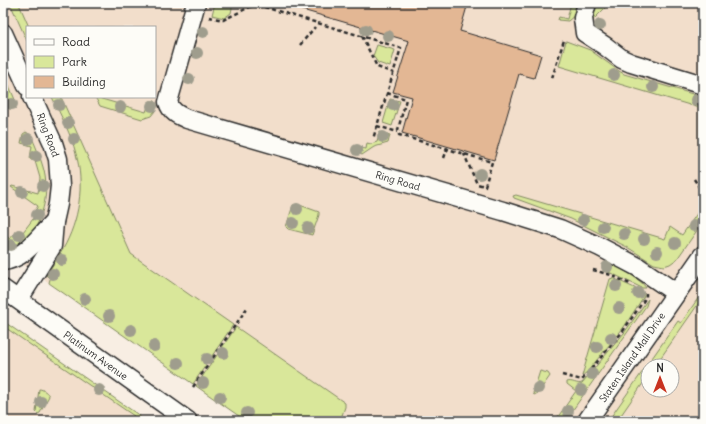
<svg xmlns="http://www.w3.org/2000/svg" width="706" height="424" font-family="Delius,sans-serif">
<rect width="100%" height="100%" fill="#f8eee3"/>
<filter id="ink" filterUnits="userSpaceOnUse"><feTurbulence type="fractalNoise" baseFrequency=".025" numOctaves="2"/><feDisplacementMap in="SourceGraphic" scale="8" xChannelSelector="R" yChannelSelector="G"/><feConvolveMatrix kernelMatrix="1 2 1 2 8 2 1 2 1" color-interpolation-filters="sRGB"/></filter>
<g filter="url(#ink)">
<path fill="#f2decb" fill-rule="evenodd" d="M3,3H703V421H246L21,263L11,253L3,248ZM27,27H155V97H27ZM648,366H672V390H648Z
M3,321L140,416L146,421H3Z"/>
<path fill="#d9e79a" stroke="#828962" d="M10,3L19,4L29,27H27V41Z
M215,3H233L231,13L224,18L212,15Z
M571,3H578L575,15L568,21L558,20L559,17L567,19Z
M597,3H610L592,21V19Z
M566,41L590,50L619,71L624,74L703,97V109L559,66Z
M377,45L395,50L390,67L378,63L373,56Z
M3,80L7,81L16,102V105L14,108L9,109L6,106L8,94L3,92Z
M52,97H61L131,254L233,325L193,384L49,283L50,279L46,275C52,266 58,258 63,249C79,221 85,185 76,154C71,134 61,116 52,97Z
M95,97L146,112L150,101H155L156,104L155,111L151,116L142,119L100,106Z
M390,99L400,101L392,126L383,123Z
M26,132L31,135C35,145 40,156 43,167C51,193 42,224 24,244C20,248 15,250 11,253L3,248V234L10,239L17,230L23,232L33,219L32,215L38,206L11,187L12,186L38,193L40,178L35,161L31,160L30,158L32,146L21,143L23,134Z
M380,132L390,135L388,143L374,147L362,155L354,151V147L366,149L367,143L371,144L377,142Z
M516,195L665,239L670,227L682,235L703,205V222L677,259L670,264L664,266L654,264L627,247L571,219L514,198L513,196Z
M297,204L319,212V215L312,235L288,229L286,227L293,205Z
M606,262C615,264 642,280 646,288H642L613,274L603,270L602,265Z
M613,278L641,291L644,293V296L624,327L587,372L582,376L610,279Z
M703,291V297L655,366H648V376L617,421H608L678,321L681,323Z
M648,299L646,306L565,421H555L576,391L567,384V382C572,380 577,385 582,383L624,333Z
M3,321L140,416L137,421H131L134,416L6,328L3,325Z
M236,327L345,403V407L340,421H246L196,386Z
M540,371L548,373L550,376L538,393L534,395L533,393Z
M39,389C43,389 48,393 49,396L40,413L38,414L36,412Z"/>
<path fill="#e3b794" stroke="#2b2b2b" d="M292,3H468L460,31L541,55L534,78L519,74L494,160L402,133L412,97L393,92L409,41L292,7Z"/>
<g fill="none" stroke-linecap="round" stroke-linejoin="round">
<g stroke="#2b2b2b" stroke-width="21">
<g id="minor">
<path id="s1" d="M196,3L168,102C171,112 178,115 187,119L503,211L560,229L600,247L638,267L676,293"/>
<path d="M587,3L583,18L585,33L605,46L622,59L631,63L703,85"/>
<path d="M3,33L27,86"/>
<path d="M3,261C26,258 39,236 54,222"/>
<path id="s2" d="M3,289L188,421"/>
<path d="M19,299L52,246L54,222L58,204L60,186L58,159L53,143L32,97"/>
<path id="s3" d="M587,421L703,255"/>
</g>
</g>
<path stroke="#2b2b2b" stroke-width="2.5" stroke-dasharray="4 3" stroke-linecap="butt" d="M251,3L401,48L373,139
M209,17L223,20L254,5
M362,36L377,67L394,73
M300,45L315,27
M552,78L564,40
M387,93L406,99L398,130L399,135L492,162L485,186L477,184L464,154
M377,126L398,132
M444,158L448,147
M694,179L699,187L703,190
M593,270L611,275L632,285
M562,375L582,380L623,331L646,297V293
M193,387L247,308"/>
<use href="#minor" stroke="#fdfcf7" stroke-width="18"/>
</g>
<g fill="#9f9d8d">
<circle cx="600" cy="25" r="6"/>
<circle cx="366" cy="30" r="6"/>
<circle cx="203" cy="32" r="6"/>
<circle cx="388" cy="36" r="6"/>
<circle cx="197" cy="53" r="6"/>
<circle cx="614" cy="75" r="6"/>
<circle cx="189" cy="79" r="6"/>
<circle cx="653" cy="87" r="6"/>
<circle cx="696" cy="100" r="6"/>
<circle cx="12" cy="104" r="6"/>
<circle cx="59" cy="105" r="6"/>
<circle cx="393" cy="105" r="6"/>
<circle cx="152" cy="106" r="6"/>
<circle cx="120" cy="107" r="6"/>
<circle cx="68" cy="123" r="6"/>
<circle cx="383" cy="137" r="6"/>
<circle cx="28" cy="139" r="6"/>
<circle cx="74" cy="139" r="6"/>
<circle cx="357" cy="150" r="6"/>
<circle cx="36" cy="156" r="6"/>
<circle cx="480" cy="174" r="6"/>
<circle cx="43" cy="186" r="6"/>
<circle cx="22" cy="192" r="6"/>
<circle cx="297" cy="209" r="6"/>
<circle cx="37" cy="215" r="6"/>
<circle cx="583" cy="220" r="6"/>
<circle cx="293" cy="223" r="6"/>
<circle cx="694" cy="226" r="6"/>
<circle cx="603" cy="227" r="6"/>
<circle cx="308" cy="228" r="6"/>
<circle cx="624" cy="234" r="6"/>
<circle cx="19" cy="235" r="6"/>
<circle cx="644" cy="239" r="6"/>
<circle cx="675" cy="243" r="6"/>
<circle cx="11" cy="245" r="6"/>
<circle cx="657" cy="252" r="6"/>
<circle cx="62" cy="260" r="6"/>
<circle cx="607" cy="267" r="6"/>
<circle cx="53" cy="274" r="6"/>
<circle cx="616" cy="286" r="6"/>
<circle cx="638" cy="293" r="6"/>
<circle cx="85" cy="299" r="6"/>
<circle cx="619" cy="308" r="6"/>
<circle cx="109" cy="316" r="6"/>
<circle cx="131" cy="330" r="6"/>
<circle cx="611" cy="338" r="6"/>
<circle cx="154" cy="346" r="6"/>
<circle cx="597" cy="347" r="6"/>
<circle cx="223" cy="353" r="6"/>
<circle cx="207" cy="359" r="6"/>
<circle cx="178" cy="363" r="6"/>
<circle cx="592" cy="374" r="6"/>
<circle cx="203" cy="383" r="6"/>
<circle cx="538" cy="388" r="6"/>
<circle cx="99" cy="390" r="6"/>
<circle cx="581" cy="390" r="6"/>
<circle cx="220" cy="397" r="6"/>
<circle cx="41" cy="402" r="6"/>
<circle cx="568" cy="411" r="6"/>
<circle cx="247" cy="413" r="6"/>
</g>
</g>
<g text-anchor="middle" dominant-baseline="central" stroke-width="3" stroke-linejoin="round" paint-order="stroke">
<g font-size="10" fill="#2b2b2b" stroke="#fdfcf7">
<text transform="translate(48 135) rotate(69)">Ring Road</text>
<text stroke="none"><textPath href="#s1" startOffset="349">Ring Road</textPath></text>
<text stroke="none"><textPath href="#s2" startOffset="114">Platinum Avenue</textPath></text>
<text stroke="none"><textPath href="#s3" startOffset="78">Staten Island Mall Drive</textPath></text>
</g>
</g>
<rect width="706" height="424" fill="none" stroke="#fdfcf7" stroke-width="16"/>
<rect x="8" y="8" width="690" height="408" fill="none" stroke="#2b2b2b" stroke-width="1.5" filter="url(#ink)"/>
<rect x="26" y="26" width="130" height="72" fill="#fdfcf7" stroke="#a9a8a5"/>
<rect x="34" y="39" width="20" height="6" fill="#fdfcf7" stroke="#a9a8a5"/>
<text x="62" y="46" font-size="12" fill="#2b2b2b">Road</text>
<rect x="34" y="56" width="20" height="12" fill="#d9e79a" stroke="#a9a8a5"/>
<text x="62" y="66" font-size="12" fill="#2b2b2b">Park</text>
<rect x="34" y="76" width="20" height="12" fill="#e3b794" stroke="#a9a8a5"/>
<text x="62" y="86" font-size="12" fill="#2b2b2b">Building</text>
<g transform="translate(660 378)"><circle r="19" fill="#fdfcf7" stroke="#a9a8a5"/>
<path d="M0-3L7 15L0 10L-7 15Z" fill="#c8321e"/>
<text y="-6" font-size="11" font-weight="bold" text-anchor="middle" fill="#2b2b2b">N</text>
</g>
</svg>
